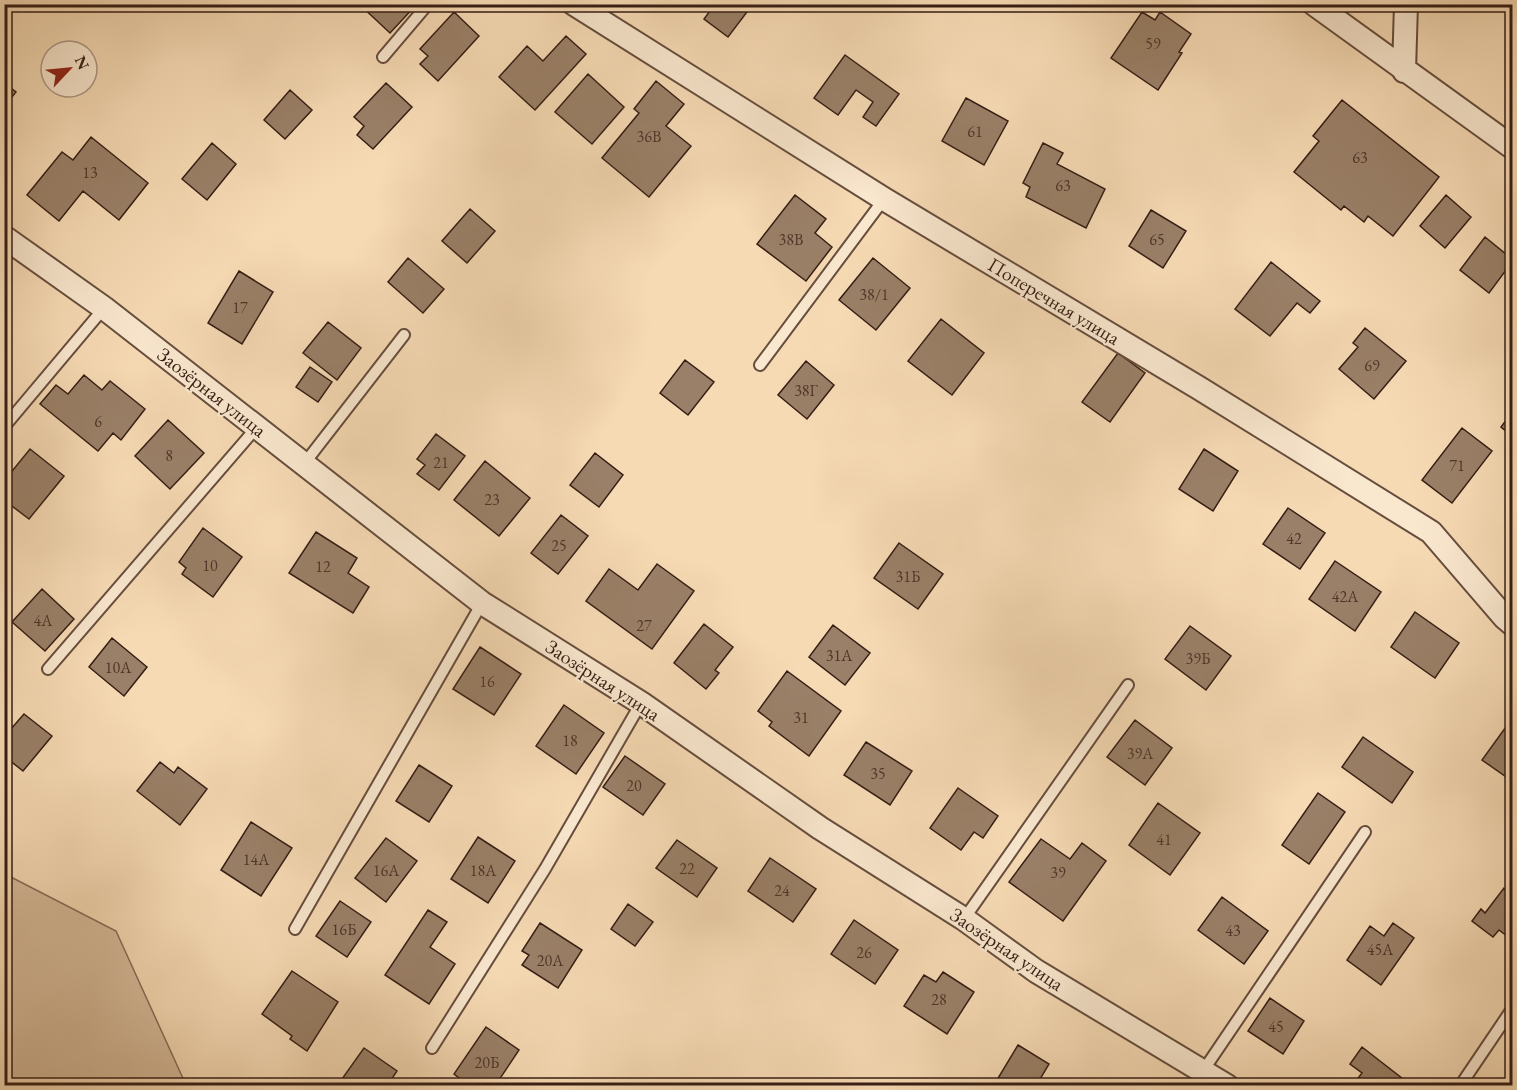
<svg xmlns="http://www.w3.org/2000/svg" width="1517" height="1090" font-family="'EB Garamond',serif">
<rect width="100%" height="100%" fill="#f6dab4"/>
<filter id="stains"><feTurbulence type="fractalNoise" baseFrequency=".00333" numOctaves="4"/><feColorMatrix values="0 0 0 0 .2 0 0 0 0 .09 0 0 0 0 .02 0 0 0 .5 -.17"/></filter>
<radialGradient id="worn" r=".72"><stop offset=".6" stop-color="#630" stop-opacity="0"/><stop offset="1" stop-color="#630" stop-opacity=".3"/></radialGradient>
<path fill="#d5ba99" stroke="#866c57" stroke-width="1.5" d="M5,874L116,931L186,1085H5Z"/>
<path fill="#9a8068" stroke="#361e15" stroke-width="1.5" d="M359,4H417L390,33Z
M715,4H753L728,37L704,19Z
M454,12L479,36L438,81L420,64L428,56L420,49Z
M1142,12L1155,20L1160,12L1191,34L1179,52L1182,53L1158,90L1111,58Z
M566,36L586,54L535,110L499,77L527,46L543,61Z
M845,55L899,94L876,126L863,117L873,102L856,90L838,115L814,98Z
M588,74L624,107L592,144L555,112Z
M656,81L684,104L666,126L691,146L649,197L602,158L639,113L634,109Z
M4,83L16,92L4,107Z
M386,83L412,107L373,149L357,135L364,126L354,117Z
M290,90L312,110L285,139L264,120Z
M966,98L1008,121L984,165L942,141Z
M1342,100L1439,177L1393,236L1368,216L1364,222L1344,206L1341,210L1294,172L1319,141L1313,136Z
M91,137L148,183L119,220L83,191L59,221L27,195L62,152L73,160Z
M212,143L236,164L207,200L182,179Z
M1043,143L1063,153L1057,164L1105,189L1086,228L1026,197L1030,187L1023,183Z
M795,195L826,219L815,233L832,247L806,281L757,244Z
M1446,195L1471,217L1445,248L1420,226Z
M470,209L495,231L467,263L442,241Z
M1151,210L1186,231L1163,268L1129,246Z
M1485,237L1512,259V262L1489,293L1460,270Z
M408,258L444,289L423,313L388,282Z
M873,258L910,288L876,330L839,300Z
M1271,262L1320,301L1310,313L1297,303L1270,336L1235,309Z
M239,271L273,292L242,344L208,323Z
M941,319L984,353L952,395L908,361Z
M328,322L361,348L337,380L303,353Z
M1365,328L1406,361L1374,399L1339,369L1358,347L1353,343Z
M1118,353L1145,373L1110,422L1082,402Z
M685,360L714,382L688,415L660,393Z
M806,361L834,385L807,419L778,395Z
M310,367L332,382L318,402L296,387Z
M84,375L102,390L110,381L145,409L121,440L113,433L98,451L40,404L56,385L68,394Z
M1512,412V436L1501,427Z
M168,420L204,453L170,489L135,456Z
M1462,428L1492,451L1452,503L1422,480Z
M436,434L465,456L439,490L417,474L425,465L417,459Z
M30,449L64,476L29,519L4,500V481Z
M1204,449L1238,471L1213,511L1179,489Z
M595,453L623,475L599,507L570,485Z
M485,461L530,498L499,536L454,500Z
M1288,508L1325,533L1300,569L1263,544Z
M561,515L588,536L558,574L531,553Z
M203,528L242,557L213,597L182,574L186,568L179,562Z
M316,532L357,558L348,573L369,587L353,613L289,573Z
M899,543L943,574L918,609L874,578Z
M1335,561L1381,592L1355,631L1309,599Z
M657,564L694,591L652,649L586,601L609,569L638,590Z
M42,589L74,619L45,651L12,622Z
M1415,612L1459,643L1435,678L1391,647Z
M704,624L733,647L715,670L719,673L706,689L674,663Z
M833,625L870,653L845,685L809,657Z
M1190,626L1231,656L1206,690L1165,659Z
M112,638L147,667L124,696L89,667Z
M480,647L521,674L494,715L453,689Z
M787,671L841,711L809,756L769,726L772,722L758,711Z
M564,705L604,733L576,774L536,746Z
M24,714L52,736L23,771L4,756V737Z
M1135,720L1172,748L1145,785L1107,757Z
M1511,720L1512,721V781L1482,760Z
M1363,737L1413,772L1392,803L1342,767Z
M866,742L912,771L890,805L844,775Z
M625,756L665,784L643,815L603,787Z
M160,762L174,773L178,767L207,789L180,825L137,791Z
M419,765L452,786L429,822L396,801Z
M958,788L998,816L983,838L974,832L961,850L930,828Z
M1318,793L1345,812L1309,864L1282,845Z
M1158,803L1200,833L1170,875L1129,845Z
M251,822L292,848L261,896L221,870Z
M478,837L515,861L488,903L451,879Z
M386,838L417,861L386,902L355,878Z
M1041,839L1070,859L1082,843L1106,861L1063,921L1009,882Z
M677,840L717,868L697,897L656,868Z
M770,858L816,889L793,922L748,891Z
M1504,888L1512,894V940L1499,930L1493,937L1472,921L1481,909L1485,913Z
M1222,897L1268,931L1244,964L1198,930Z
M340,901L371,922L347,957L316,936Z
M628,904L653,922L635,946L611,929Z
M428,910L447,922L430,947L455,964L429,1004L385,975Z
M854,920L898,950L875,984L831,954Z
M540,923L582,950L558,988L522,965L529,955L522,951Z
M1393,923L1414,938L1381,985L1347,960L1370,926L1384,936Z
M292,971L338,1002L307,1051L290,1039L292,1036L262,1014Z
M943,972L974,992L947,1034L904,1006L924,975L936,982Z
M1270,998L1304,1021L1283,1054L1248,1031Z
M486,1027L519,1050L495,1086H470L454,1074Z
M1018,1045L1049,1064L1036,1086H995L994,1085Z
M1362,1047L1403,1079L1398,1086H1352L1362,1073L1350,1064Z
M364,1048L397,1071L387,1086H337Z"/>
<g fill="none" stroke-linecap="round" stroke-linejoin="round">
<g stroke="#664d3d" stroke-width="14">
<path id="lane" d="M383,57L428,4
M760,365L884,199
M4,427L104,308
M304,464L404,335
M48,669L257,427
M964,919L1128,685
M295,929L482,603
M432,1048L545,869L641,703
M1203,1071L1365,832
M1460,1086L1512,1009"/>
</g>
<g stroke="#664d3d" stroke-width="26">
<path id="street" d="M574,4L884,199L1199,388L1431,532L1505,618L1512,624
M1314,4L1512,147
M1404,71L1406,4
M4,237L104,308L482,603L641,703L820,828L964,919L1036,971L1227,1086"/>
</g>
<use href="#lane" stroke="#f9e7ce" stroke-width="10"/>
<use href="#street" stroke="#f9e7ce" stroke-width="22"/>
</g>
<g text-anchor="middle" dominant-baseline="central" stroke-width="4.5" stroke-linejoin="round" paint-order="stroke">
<g font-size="16" fill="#4f362a">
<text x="1153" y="43">59</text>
<text x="975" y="131">61</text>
<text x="649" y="136">36В</text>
<text x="1360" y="157">63</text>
<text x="90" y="172">13</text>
<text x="1063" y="185">63</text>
<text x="791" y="239">38В</text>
<text x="1157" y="239">65</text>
<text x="874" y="294">38/1</text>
<text x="240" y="307">17</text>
<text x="1372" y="365">69</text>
<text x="806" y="390">38Г</text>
<text x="98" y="421">6</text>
<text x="169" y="455">8</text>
<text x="441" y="462">21</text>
<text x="1457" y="465">71</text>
<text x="492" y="499">23</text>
<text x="1294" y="538">42</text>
<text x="559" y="545">25</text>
<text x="210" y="565">10</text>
<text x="323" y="566">12</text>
<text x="908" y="576">31Б</text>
<text x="1345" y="596">42А</text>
<text x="43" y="620">4А</text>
<text x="644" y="625">27</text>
<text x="839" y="655">31А</text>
<text x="1198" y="658">39Б</text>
<text x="118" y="667">10А</text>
<text x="487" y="681">16</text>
<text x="801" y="717">31</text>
<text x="570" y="740">18</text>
<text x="1140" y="753">39А</text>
<text x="878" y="773">35</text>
<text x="634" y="785">20</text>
<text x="1164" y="839">41</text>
<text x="256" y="859">14А</text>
<text x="687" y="868">22</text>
<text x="386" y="870">16А</text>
<text x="483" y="870">18А</text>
<text x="1058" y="872">39</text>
<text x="782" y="890">24</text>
<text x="344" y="929">16Б</text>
<text x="1233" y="930">43</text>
<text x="1380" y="949">45А</text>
<text x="864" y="952">26</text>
<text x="550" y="960">20А</text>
<text x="939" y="999">28</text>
<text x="1276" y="1026">45</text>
<text x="487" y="1062">20Б</text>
</g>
<g font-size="20" fill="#361e15" stroke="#f9e7ce">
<text transform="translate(1054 301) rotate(31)">Поперечная улица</text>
<text transform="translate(212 392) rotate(38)">Заозёрная улица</text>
<text transform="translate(603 680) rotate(33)">Заозёрная улица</text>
<text transform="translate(1007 949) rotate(34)">Заозёрная улица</text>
</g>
</g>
<rect width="1517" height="1090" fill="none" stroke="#f6dab4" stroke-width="24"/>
<rect x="6" y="6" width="1505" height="1078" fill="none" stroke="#361e15" stroke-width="3"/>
<rect x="12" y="12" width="1493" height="1066" fill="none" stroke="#361e15" stroke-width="1.5"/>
<g transform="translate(69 69) rotate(64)"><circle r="28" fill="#f9e7ce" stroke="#ab9784" stroke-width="1.5"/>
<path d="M0-4.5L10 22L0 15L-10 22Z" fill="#8f2418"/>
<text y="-9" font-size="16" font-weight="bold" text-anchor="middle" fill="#361e15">N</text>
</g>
<rect width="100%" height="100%" filter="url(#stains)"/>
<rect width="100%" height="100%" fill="url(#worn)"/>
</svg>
